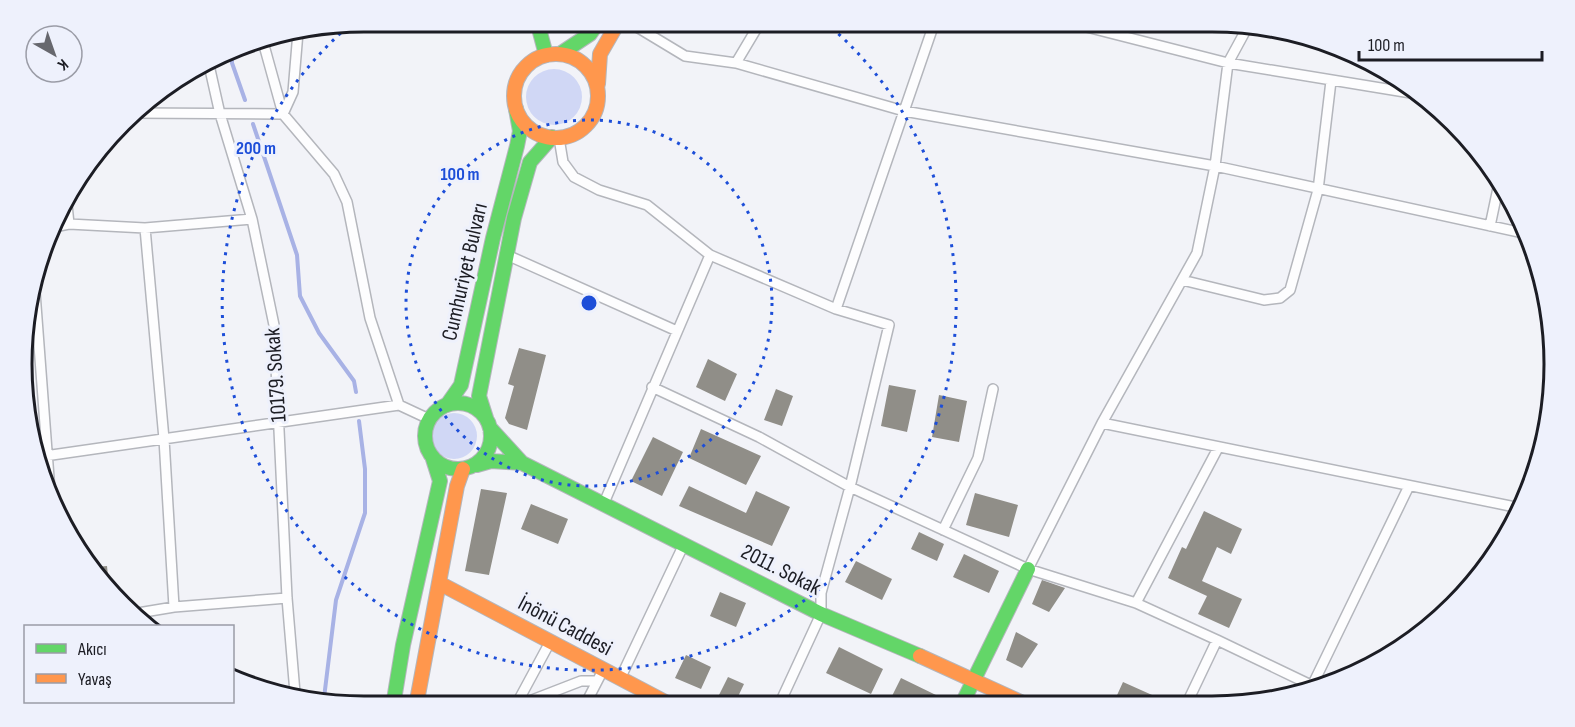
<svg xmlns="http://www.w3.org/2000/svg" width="1575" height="727" font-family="'Sofia Sans Condensed',sans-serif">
<rect width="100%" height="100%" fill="#f2f3f8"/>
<path fill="#d0d7f5" d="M526 97a28 28 0 1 1 56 0a28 28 0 1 1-56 0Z
M431 436a23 23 0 1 1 46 0a23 23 0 1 1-46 0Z"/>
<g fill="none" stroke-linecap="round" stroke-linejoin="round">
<path stroke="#a8b2e5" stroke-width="4" d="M232,51V63L245,100
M253,124L297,255L300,296L319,333L354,381L356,392
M324,698L336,600L365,513V469L359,421"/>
</g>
<path fill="#908e88" d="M519,348L546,355L527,430L509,424L505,418L514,386L508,384Z
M708,359L737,374L725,401L696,387Z
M889,385L916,390L907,432L881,426Z
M776,389L793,396L782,426L764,420Z
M939,395L967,401L959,442L932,437Z
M701,429L761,456L746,485L689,458Z
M653,437L683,452L662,496L631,481Z
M689,486L746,513L756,491L790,507L772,546L679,506Z
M481,489L507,493L489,575L465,571Z
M975,493L1018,505L1009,537L966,525Z
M531,504L568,519L558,544L521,529Z
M1204,511L1242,529L1231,554L1217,547L1202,581L1242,599L1229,628L1198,614L1207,596L1168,578L1182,547L1186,549Z
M919,532L944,544L937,561L911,549Z
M964,554L999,571L989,593L953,577Z
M856,561L892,579L882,600L845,582Z
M107,566L109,586L94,567Z
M1042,580L1065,588L1049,612L1032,604Z
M720,592L746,603L736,627L710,616Z
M1016,632L1038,644L1022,668L1006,660Z
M839,647L883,669L871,694L826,673Z
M686,655L711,667L701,689L675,678Z
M728,677L744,684L734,705L716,701Z
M901,678L938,696L934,704H888Z
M1123,682L1170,703L1113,704Z"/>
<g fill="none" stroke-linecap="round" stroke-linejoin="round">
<g stroke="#b4b6bc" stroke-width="12">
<path id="street" d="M627,21L685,56L736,63L904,111L1215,166L1528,234
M1063,21L1228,63L1411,93
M262,38L283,114L293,92L298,32
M736,63L761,21
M209,65L220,114L252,219L274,325L287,598L295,693
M132,113L283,114L334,174L347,202L370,318L399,405
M559,138L563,162L574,177L599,190L647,205L710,255L836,309L889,325L850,487L821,593V614L779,705
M66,195L69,224
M1490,226L1498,188
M54,227L69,224L145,228L252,219
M145,228L164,439L174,607
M507,255L677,331
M34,279L50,491
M1182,280L1264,300L1280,298L1290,290L1318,190L1331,81
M836,309L935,21
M652,387L759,437L850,487L1028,569L1136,603L1217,640L1187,703
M1102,423L1520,508
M38,457L399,405L429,419
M604,503L710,255
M943,530L978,458L993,389
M1028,569L1102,423L1197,253L1215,166L1228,63L1247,28
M1136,603L1218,448
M132,614L174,607L287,598
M1217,640L1315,687
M620,679L684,544
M1312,686L1409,486
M516,705L550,642
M519,705L581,681H597
M585,705L603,670"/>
</g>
<g stroke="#b4b6bc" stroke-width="16">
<path id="fast" d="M537,21L546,55
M560,54L590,34L599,21
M425 436a33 33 0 1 1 66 0a33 33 0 1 1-66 0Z
M447,405L461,385L493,238L517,146L520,131L516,109
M486,418L479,396L514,218L530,162L552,137
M490,428L522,463L821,614L920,656
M477,465L491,461L522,463
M962,704L1028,569
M393,706L403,645L440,481L433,459"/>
</g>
<g stroke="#b4b6bc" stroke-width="16">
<path id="slow" d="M514 96a42 42 0 1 1 84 0a42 42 0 1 1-84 0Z
M598,84L600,54L619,21
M439,583L671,705
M920,656L1025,704
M416,706L457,486L463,469"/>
</g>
<use href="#street" stroke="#fdfdfe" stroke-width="9"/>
<use href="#fast" stroke="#63d668" stroke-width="14"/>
<use href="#slow" stroke="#ff974d" stroke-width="14"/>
</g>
<g fill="none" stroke="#1d4ed8" stroke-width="3" stroke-dasharray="3 6">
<circle cx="589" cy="303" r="183"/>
<path d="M825 22A367 367 0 1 1 351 24"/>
</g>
<g text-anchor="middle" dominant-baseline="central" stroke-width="6" stroke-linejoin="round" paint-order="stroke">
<g font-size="22" fill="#1c1d24" stroke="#eef1fc">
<text transform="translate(465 272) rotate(-77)">Cumhuriyet Bulvarı</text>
<text transform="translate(276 375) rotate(-94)">10179. Sokak</text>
<text transform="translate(781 570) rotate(27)">2011. Sokak</text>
<text transform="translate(565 626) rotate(28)">İnönü Caddesi</text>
</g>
</g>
<path d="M0 0H1575V727H0ZM364 32H1212A332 332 0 0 1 1544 364V364A332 332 0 0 1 1212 696H364A332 332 0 0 1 32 364V364A332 332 0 0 1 364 32Z" fill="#eef1fc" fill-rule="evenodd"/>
<path fill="none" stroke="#1c1d24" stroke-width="3" d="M364 32H1212A332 332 0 0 1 1544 364V364A332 332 0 0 1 1212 696H364A332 332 0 0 1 32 364V364A332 332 0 0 1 364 32Z"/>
<circle cx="589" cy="303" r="9" fill="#1d4ed8" stroke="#eef1fc" stroke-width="3"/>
<g font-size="18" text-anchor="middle" font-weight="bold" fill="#1d4ed8" stroke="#eef1fc" stroke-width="6" stroke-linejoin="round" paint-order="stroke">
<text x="256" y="154">200 m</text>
<text x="460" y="180">100 m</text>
</g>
<rect x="24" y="625" width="210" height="78" fill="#eef1fc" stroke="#9a9ca6" stroke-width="1.5"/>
<rect x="36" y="644" width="30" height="9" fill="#63d668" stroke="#9a9ca6" stroke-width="1.5"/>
<text x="78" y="655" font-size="18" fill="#1c1d24">Akıcı</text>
<rect x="36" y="674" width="30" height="9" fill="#ff974d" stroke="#9a9ca6" stroke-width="1.5"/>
<text x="78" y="685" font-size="18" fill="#1c1d24">Yavaş</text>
<g transform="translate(54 54) rotate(140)"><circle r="28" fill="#eef1fc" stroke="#9a9ca6" stroke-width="1.5"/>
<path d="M0-4.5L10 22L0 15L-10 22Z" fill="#67686e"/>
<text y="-9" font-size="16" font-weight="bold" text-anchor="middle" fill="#1c1d24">K</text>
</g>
<path d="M1359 51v9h183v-9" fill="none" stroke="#1c1d24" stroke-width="3"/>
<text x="1368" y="51" font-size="18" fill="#1c1d24" stroke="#eef1fc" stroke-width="4.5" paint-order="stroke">100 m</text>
</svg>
